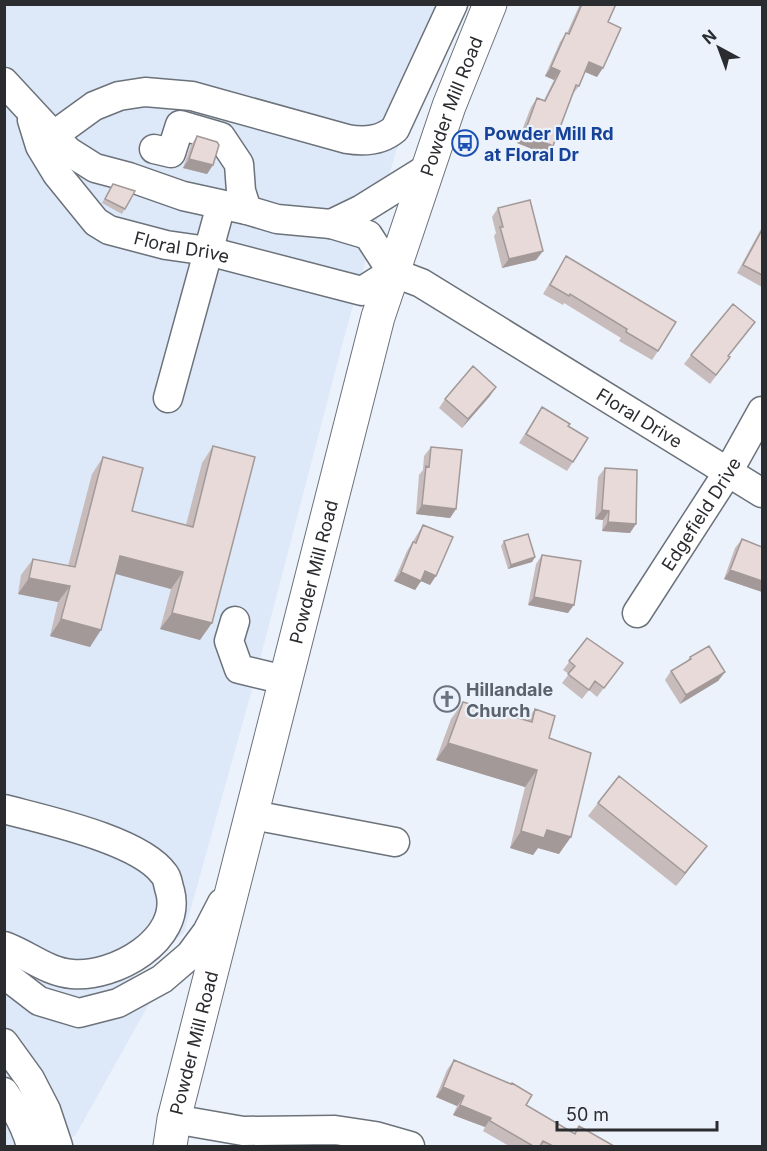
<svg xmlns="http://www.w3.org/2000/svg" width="767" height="1151" font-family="Inter,sans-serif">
<rect width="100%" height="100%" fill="#ebf2fb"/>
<path fill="#dde8f8" d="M5,5H469L396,151L341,349L253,686L184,933L131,973L150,1002L75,1136L47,1144V1146H5Z"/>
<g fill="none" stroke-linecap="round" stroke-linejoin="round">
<g stroke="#6c727a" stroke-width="31">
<g id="minor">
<path id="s1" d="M4,82L68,151L95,168L129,177L183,196L247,210L277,219L331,224L368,235L392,272L421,283L762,493"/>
<path id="s2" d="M32,120L40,146L57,174L96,222L109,230L166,245L208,251L362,291L392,272"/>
<path d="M54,135L94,106L119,96L145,92L192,96L347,139C365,142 381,141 395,129L453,4"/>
<path d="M154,149L171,153L180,125L221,137L239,164L241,191L247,210"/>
<path d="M331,224L362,209L428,168"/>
<path d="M168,398L221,205"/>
<path id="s3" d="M637,613L728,472L762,411"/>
<path d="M235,621L229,641L239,669L285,680"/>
<path d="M4,809C45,820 140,840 164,874C168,878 168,886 170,891C183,940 114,978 72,974C47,972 27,954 4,946"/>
<path d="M253,815L395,842"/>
<path d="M4,974L39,1001L79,1013L118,1003L162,979L190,955L207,932L222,903"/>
<path d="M4,1043L30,1079L46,1110L58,1146"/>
<path d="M4,1092C16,1109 26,1127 31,1146"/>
<path d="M174,1119L243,1131L335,1130L375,1136L410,1146"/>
</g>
</g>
<g stroke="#6c727a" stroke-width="35">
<g id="major">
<path id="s4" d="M170,1146L174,1119L378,317L449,106L490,4"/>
</g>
</g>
<use href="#minor" stroke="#fff" stroke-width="28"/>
<use href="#major" stroke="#fff" stroke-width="33"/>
</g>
<path fill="#c7bbbb" d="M580,4H616L608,22L597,77L585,72L579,86L573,94L553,146L547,155L517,143L531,107L537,98L544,100L554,80L545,76L560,42L566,33H567Z
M197,136L213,165L207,174L183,168L191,145Z
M113,184L125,209L122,214L102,203Z
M498,208L543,251L536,260L502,268L494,236L496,233L492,217Z
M762,227V287L737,273Z
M566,256L658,351L652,360L619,341L621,338L564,303L563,305L543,294Z
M748,331L728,356L730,357L710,384L684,364L691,355Z
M490,396L462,428L439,408L445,399Z
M542,407L573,462L567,471L519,443Z
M213,446L200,640L160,629L171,589L116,574L90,647L50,636L58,602L18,594L21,575L33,559L68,566L92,474L103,457L132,511L186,525L202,463Z
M431,447L456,509L450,518L416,514L419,475L423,470L424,456Z
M605,468L630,533L602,531L603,520L595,519L598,477Z
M423,525L430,585L421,581L415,590L394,581L407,551Z
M742,539L762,547V592L724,579L735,548Z
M504,541L535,557L532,562L508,569L501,546Z
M542,555L568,613L528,605L536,564Z
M587,638L623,663L597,697L589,690L582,699L562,683L569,674L563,670Z
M690,657L725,672L718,681L680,704L665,680L671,671L687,661Z
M463,702L527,720L535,709L549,738L559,854L538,848L533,855L510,848L525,787L436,760L451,719Z
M598,803L697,859L676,886L588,816Z
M454,1060L526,1105L574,1134L579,1126L614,1146H509L483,1131L485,1127L453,1115L457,1106L436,1097L447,1070Z"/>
<path fill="#a29998" d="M589,62L603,68L597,77L583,71Z
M551,67L560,71L554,80L545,76Z
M524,134L553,146L547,155L517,143Z
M189,159L213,165L207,174L183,168Z
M543,251L536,260L502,268L509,259Z
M496,387L490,396L462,428L468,419Z
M422,505L456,509L450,518L416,514Z
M602,510L609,511L603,520L595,519Z
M608,522L636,524L630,533L602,531Z
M120,556L183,572L171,589L109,572Z
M535,557L532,562L508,569L511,565Z
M730,570L762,581V592L724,579Z
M425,571L436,576L430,585L421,581L415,590L394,581L401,572Z
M29,578L70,586L58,602L18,594Z
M534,597L574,605L568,613L528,605Z
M172,613L212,623L200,640L160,629Z
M61,619L101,630L90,647L50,636Z
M725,672L718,681L680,704L686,695Z
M448,743L537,770L525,787L436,760Z
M547,830L571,837L559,854L538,848L533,855L510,848L521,831Z
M707,846L697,859L676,886L685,873Z
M443,1087L464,1096L457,1106L436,1097Z
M460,1105L491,1118L485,1127L453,1115Z"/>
<path fill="#e7dad9" stroke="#a29998" stroke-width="1.5" d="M582,4H616L608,22L621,28L603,68L589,62L579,86L576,85L553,146L524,134L537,98L545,101L560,71L551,67L566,33L569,34Z
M197,136L217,142L219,145L213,165L189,159Z
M113,184L135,191L125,209L105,199Z
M530,200L543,251L509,259L500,227H503L498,208Z
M762,230V275L743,265Z
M566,256L676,322L658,351L626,332L627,329L570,294L569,296L550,285Z
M733,304L755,322L728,356L730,357L716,375L691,355Z
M473,366L496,387L468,419L445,399Z
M542,407L570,424L568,426L588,438L573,462L526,434Z
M213,446L255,457L212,623L172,613L183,572L120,556L101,630L61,619L70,586L29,578L33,559L75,567L103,457L143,468L132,511L193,527Z
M431,447L462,450L456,509L422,505L426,466L429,467Z
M605,468L637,470L636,524L608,522L609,511L602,510Z
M423,525L453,537L436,576L425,571L421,581L401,572L413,542L416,543Z
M528,534L535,557L511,565L504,541Z
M742,539L762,547V581L730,570Z
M542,555L581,561L574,605L534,597Z
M587,638L623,663L604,688L595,681L589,690L568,674L575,666L569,661Z
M709,646L725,672L686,695L671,671L691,659L690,657Z
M463,702L532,722L535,709L555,716L549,738L591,753L571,837L547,830L544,838L521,831L537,770L448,743Z
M619,776L707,846L685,873L598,803Z
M454,1060L511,1084L512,1083L532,1095L526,1105L575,1134L579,1126L614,1146H553L543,1141L540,1146H533L490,1121L491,1118L460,1105L464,1096L443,1087Z"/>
<defs>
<g id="bus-ring" transform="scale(1.35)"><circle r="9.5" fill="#ebf2fb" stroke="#1a4fb4" stroke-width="1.5"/><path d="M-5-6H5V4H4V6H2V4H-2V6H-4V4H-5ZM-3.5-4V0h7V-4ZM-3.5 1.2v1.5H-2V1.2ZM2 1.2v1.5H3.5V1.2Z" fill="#1a4fb4"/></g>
<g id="church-ring" transform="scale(1.35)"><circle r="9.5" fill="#ebf2fb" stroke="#6b7280" stroke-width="1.5"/><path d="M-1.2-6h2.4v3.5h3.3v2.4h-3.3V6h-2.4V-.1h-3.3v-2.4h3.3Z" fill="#6b7280"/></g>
</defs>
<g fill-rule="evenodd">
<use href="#bus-ring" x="465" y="143"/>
<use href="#church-ring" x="447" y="699"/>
</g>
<g text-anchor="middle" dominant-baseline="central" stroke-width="4.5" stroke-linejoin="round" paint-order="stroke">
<g font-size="18" fill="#2a2c30" stroke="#ebf2fb">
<text stroke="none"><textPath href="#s4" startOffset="1078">Powder Mill Road</textPath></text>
<text stroke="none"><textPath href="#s2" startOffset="212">Floral Drive</textPath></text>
<text stroke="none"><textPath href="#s1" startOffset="740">Floral Drive</textPath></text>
<text stroke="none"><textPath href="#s3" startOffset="118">Edgefield Drive</textPath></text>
<text stroke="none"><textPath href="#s4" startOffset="592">Powder Mill Road</textPath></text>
<text stroke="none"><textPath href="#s4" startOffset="106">Powder Mill Road</textPath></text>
</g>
<g font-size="18" font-weight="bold" fill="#164399" stroke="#ebf2fb" text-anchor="start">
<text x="484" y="133">Powder Mill Rd<tspan x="484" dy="21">at Floral Dr</tspan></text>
</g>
<g font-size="18" font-weight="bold" fill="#5b616d" stroke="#ebf2fb" text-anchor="start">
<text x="466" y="689">Hillandale<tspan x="466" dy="21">Church</tspan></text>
</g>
</g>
<rect width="767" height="1151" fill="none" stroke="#2a2c30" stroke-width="12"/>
<g transform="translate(719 48) rotate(319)" stroke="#ebf2fb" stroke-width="4.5" paint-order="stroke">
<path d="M0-4.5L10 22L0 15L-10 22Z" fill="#2a2c30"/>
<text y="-9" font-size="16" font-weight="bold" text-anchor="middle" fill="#2a2c30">N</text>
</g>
<path d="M557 1121v9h160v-9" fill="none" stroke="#2a2c30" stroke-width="3"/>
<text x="566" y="1121" font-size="18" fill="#2a2c30" stroke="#ebf2fb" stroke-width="4.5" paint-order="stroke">50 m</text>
</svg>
